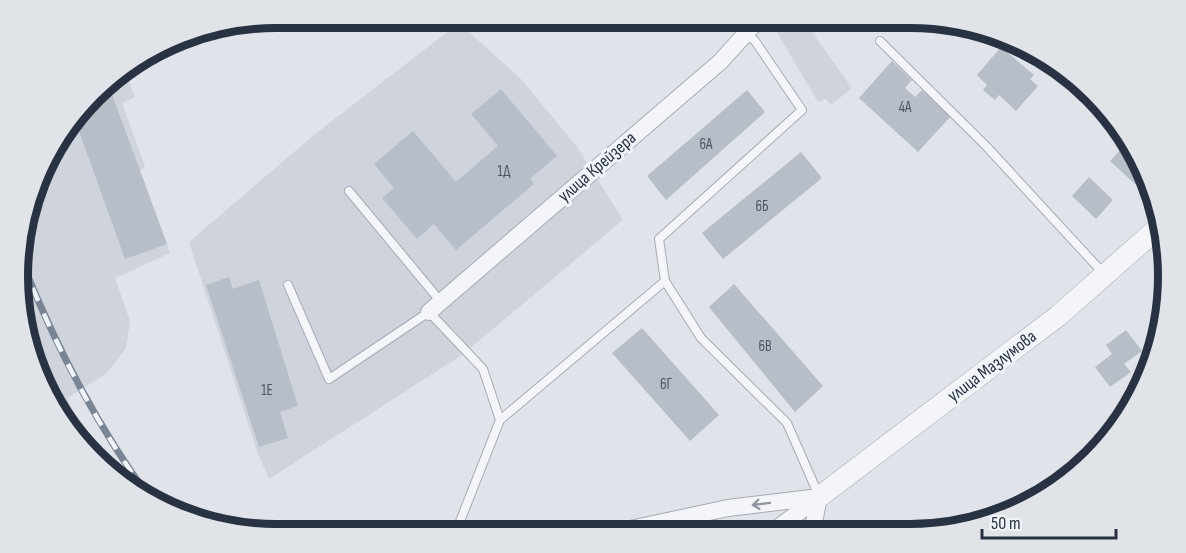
<svg xmlns="http://www.w3.org/2000/svg" width="1186" height="553" font-family="'Sofia Sans Condensed',sans-serif">
<rect width="100%" height="100%" fill="#e0e4ea"/>
<path fill="#ced3dc" d="M780,18H802L852,88L831,105L826,99L818,102L772,24Z
M459,23L522,80L577,147L623,220L462,355L269,479L257,451L189,242L315,134Z
M125,71L135,97L122,103L145,167L140,170L170,253L115,278L130,321L126,348L106,374L67,398L95,458L52,405L20,311L23,226L53,147L106,82Z"/>
<path fill="#b7bec7" d="M1001,47L1034,75L1030,79L1038,86L1016,111L999,95L995,100L983,90L987,85L977,75Z
M892,61L912,80L905,88L915,97L922,90L951,116L918,152L859,98Z
M107,81L167,244L125,259L75,120Z
M501,89L557,156L530,179L534,184L456,250L434,224L417,239L382,198L394,188L374,164L413,131L456,182L498,146L471,114Z
M747,90L765,112L666,200L647,176Z
M1126,144L1145,173L1135,184L1110,161Z
M801,152L822,178L723,259L702,233Z
M1089,177L1113,200L1096,219L1072,196Z
M229,277L233,289L259,280L298,406L280,412L288,438L259,447L206,285Z
M734,284L823,386L795,412L709,307Z
M642,328L719,415L690,441L612,353Z
M1126,330L1142,351L1124,364L1131,372L1110,387L1095,367L1112,354L1106,345Z"/>
<g fill="none" stroke-linecap="round" stroke-linejoin="round">
<g stroke="#a5abb4" stroke-width="10">
<path id="service" d="M880,41L986,146L1104,274
M349,191L441,302
M665,281L659,239L802,110L755,41L746,33
M288,285L329,379L429,312L483,369L500,420L455,534
M500,420L665,281L701,338L787,423L819,496"/>
</g>
<g stroke="#a5abb4" stroke-width="18">
<path id="minor" d="M429,312L720,62L760,18
M771,533L819,497
M812,533L819,497
M607,534L728,508L819,497"/>
</g>
<g stroke="#a5abb4" stroke-width="22">
<path id="tertiary" d="M819,497L1058,316L1158,228"/>
</g>
<use href="#service" stroke="#f3f5f8" stroke-width="8"/>
<use href="#minor" stroke="#f3f5f8" stroke-width="16"/>
<use href="#tertiary" stroke="#f3f5f8" stroke-width="21"/>
<g stroke="#798494" stroke-width="7">
<path id="rail" d="M22,262C56,347 95,423 149,497"/>
</g>
<use href="#rail" stroke="#f0f3f7" stroke-width="4.5" stroke-dasharray="14" stroke-linecap="butt"/>
</g>
<defs><path id="oneway-shaft" d="M-6 0H5M1.5-3L5.5 0L1.5 3" fill="none" stroke-width="1.6" stroke-linecap="round" stroke-linejoin="round" transform="scale(1.5)"/></defs>
<use stroke="#8e949d" href="#oneway-shaft" transform="translate(761 504) rotate(173)"/>
<g text-anchor="middle" dominant-baseline="central" stroke-width="6" stroke-linejoin="round" paint-order="stroke">
<g font-size="15" fill="#4c5563">
<text x="905" y="107">4А</text>
<text x="706" y="144">6А</text>
<text x="504" y="171">1Д</text>
<text x="762" y="206">6Б</text>
<text x="765" y="346">6В</text>
<text x="666" y="384">6Г</text>
<text x="267" y="390">1Е</text>
</g>
<g font-size="18" fill="#283242" stroke="#f0f3f7">
<text transform="translate(597 167) rotate(-41)">улица Крейзера</text>
<text transform="translate(992 366) rotate(-37)">улица Мазлумова</text>
</g>
</g>
<path d="M0 0H1186V553H0ZM276 28H910A248 248 0 0 1 1158 276V276A248 248 0 0 1 910 524H276A248 248 0 0 1 28 276V276A248 248 0 0 1 276 28Z" fill="#e0e4e9" fill-rule="evenodd"/>
<path fill="none" stroke="#283242" stroke-width="8" d="M276 28H910A248 248 0 0 1 1158 276V276A248 248 0 0 1 910 524H276A248 248 0 0 1 28 276V276A248 248 0 0 1 276 28Z"/>
<path d="M982 529v9h134v-9" fill="none" stroke="#283242" stroke-width="3"/>
<text x="991" y="529" font-size="18" fill="#283242" stroke="#f0f3f7" stroke-width="4.5" paint-order="stroke">50 m</text>
</svg>
